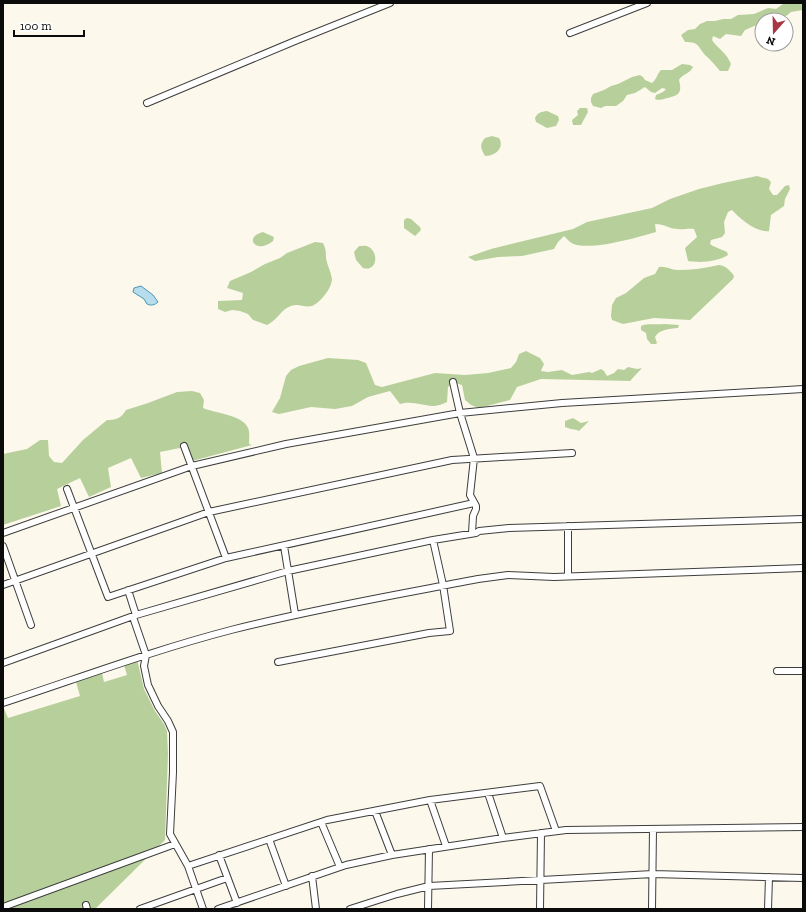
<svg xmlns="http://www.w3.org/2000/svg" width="806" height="912" font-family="'Zilla Slab',serif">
<rect width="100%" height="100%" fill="#fcf8eb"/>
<path fill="#b7d09b" d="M791,3H803V10L791,12L785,17L777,20H762V26L759,24L745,30L741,36L726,34L720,39L713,36L712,40C719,50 726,52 731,64L728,71H720C715,65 711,60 705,55C697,46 700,42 685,42L681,35L688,30L695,29L700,24L707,21H715L723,19H731L738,15L754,14L768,8L776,9L783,4Z
M682,64L690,65L693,67C690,74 682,74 679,80C682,92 680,95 668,98C663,99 659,101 655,99L656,95L663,92L666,89L662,88L655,93L651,92L645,87L635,93L627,95L623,101L616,106H605L601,108L593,106L591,102V98L593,94L604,90L611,86L618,84L632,77L640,75L643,77L645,80L652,83C657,79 657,74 661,70H672Z
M580,108H587L588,112L581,125H573L572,120L578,115L577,111Z
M547,111L558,116L559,120L556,126L547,128L536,122L535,118C538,112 541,112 547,111Z
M492,136L499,138C505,148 495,156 485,156C481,149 479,145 485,138Z
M757,176L768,179L771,182L769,189L773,195H777L785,186L789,185L790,189L785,199L784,206L771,215L769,231C757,233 739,218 732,210L728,212L724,222L725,233L722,237L711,240L710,244L713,246L727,252L728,255C717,262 700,263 688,261L685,248L697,237L694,229C688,228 683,230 678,229C669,229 665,224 655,224L656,232C635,238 598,249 577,245C571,244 568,240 564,236L558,242L554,249L522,256L498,257L475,261L468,257L491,249L573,229L587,222L652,208L670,199L699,189L723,183Z
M407,218L411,219L420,227L421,230L415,236L404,228V220Z
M263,232L274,237L273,241C256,255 243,237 263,232Z
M315,242L323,243C326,249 326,252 326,258C327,265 331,272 332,279C332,288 320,303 312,306C304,308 299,303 291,306C281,309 278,320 267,325L253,320L248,314L240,311L232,310L225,312L218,309V301L242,300L243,293L227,288L230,281L251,272L265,264L280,258L287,253Z
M359,246C362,246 366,245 369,247C379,253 377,272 363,268L356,260L354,252Z
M719,265C726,266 730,270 734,276L733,279L690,320L654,318L623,324L612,320L611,316L612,305L616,298L626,293L644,278L655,274L659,267C666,266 671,270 678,270C691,270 706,268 719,265Z
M664,324L679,325L678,328C669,329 660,329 655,337L657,343L656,344H651L647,339L646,333L641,330V326C647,323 657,325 664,324Z
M526,351L540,358L544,364L541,371L548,372L562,370L572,375L589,372L592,373L601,369L604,371L607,376L614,373L618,369L624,370L628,367L637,369L642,368L630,381L541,379L517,387L510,400L479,408L471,405L465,400L462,385L455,383L448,387L447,402C429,412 418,399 400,404L390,391L368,397L352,406L335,409L311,407L279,414L272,412L280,398L286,376L291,370L299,366L328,358L358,360L366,363L375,385L382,387L435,373L465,375L488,373L511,368L516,362L519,354Z
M192,391L200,393L204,400L203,408C214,413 243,415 248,428C250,432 249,439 249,444L252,445L192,461L185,447L160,452L162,473L141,478L131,458L108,468L111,487L89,497L80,478L57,489L61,506L3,525V454L27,449L40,440H48L49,456L54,462L62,463L83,440L107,420C117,420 121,418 126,410L148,403L177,392Z
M573,418L581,423L589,421L579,431L577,430L571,429L565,427V421Z
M137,659L144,689L155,711L164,724L167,731L168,754L165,840L95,909H3V706L8,718L80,696L76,682L102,673L104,682L127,675L124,665Z"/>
<path fill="#b7dded" stroke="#4895ba" d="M141,286L153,295L158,302C155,305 151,306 147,304L144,299L133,292L134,288Z"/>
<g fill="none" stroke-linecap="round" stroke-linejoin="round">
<g stroke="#3e3e3e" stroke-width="8">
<path id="minor" d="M570,33L647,3
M147,103L295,41L390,3
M453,382L460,413L474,458L470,495L476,506V509L473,516L472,533
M184,446L226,558
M67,489L108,597L226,558L474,503
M568,526V576
M3,533L192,466L286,444L460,413L562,403L803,389
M3,546L31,625
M284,546L295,614
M3,585L209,512L452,460L572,453
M128,590L136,615
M133,617L146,655L144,666L148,685L158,706L168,721L173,732V772L170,834L188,866L203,909
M278,662L429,633L450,631L443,585L433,540
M3,663L136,615L288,571L433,540L476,533L479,531L509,528L803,519
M777,671H803
M3,703C79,678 154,650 231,630C313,609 396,595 478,579L508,575L554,577L803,568
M488,793L503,838
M430,800L446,846
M375,811L392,855
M321,822L340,867
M269,839L286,886
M219,855L237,903
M188,866L327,820L430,800L540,786L556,831
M312,876L316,909
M86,905L87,909
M3,907L175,844
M140,909L227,878
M218,909L346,865L392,855L503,838L566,830L803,827
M350,909L397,894L429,886L653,874L803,878
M428,909L429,849
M540,909L541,833
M652,909L653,829
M768,909L769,877"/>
</g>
<use href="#minor" stroke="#fff" stroke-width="6"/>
</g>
<rect width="806" height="912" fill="none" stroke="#0b0b0b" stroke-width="8"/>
<g transform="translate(774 32) rotate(200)"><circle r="19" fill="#ffffff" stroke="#9d9d9d"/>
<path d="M0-3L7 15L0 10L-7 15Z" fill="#a73644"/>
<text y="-6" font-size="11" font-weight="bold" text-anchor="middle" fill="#0b0b0b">N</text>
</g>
<path d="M14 30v6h70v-6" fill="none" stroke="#0b0b0b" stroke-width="2"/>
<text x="20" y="30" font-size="12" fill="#0b0b0b" stroke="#ffffff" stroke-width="3" paint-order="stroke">100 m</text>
</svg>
